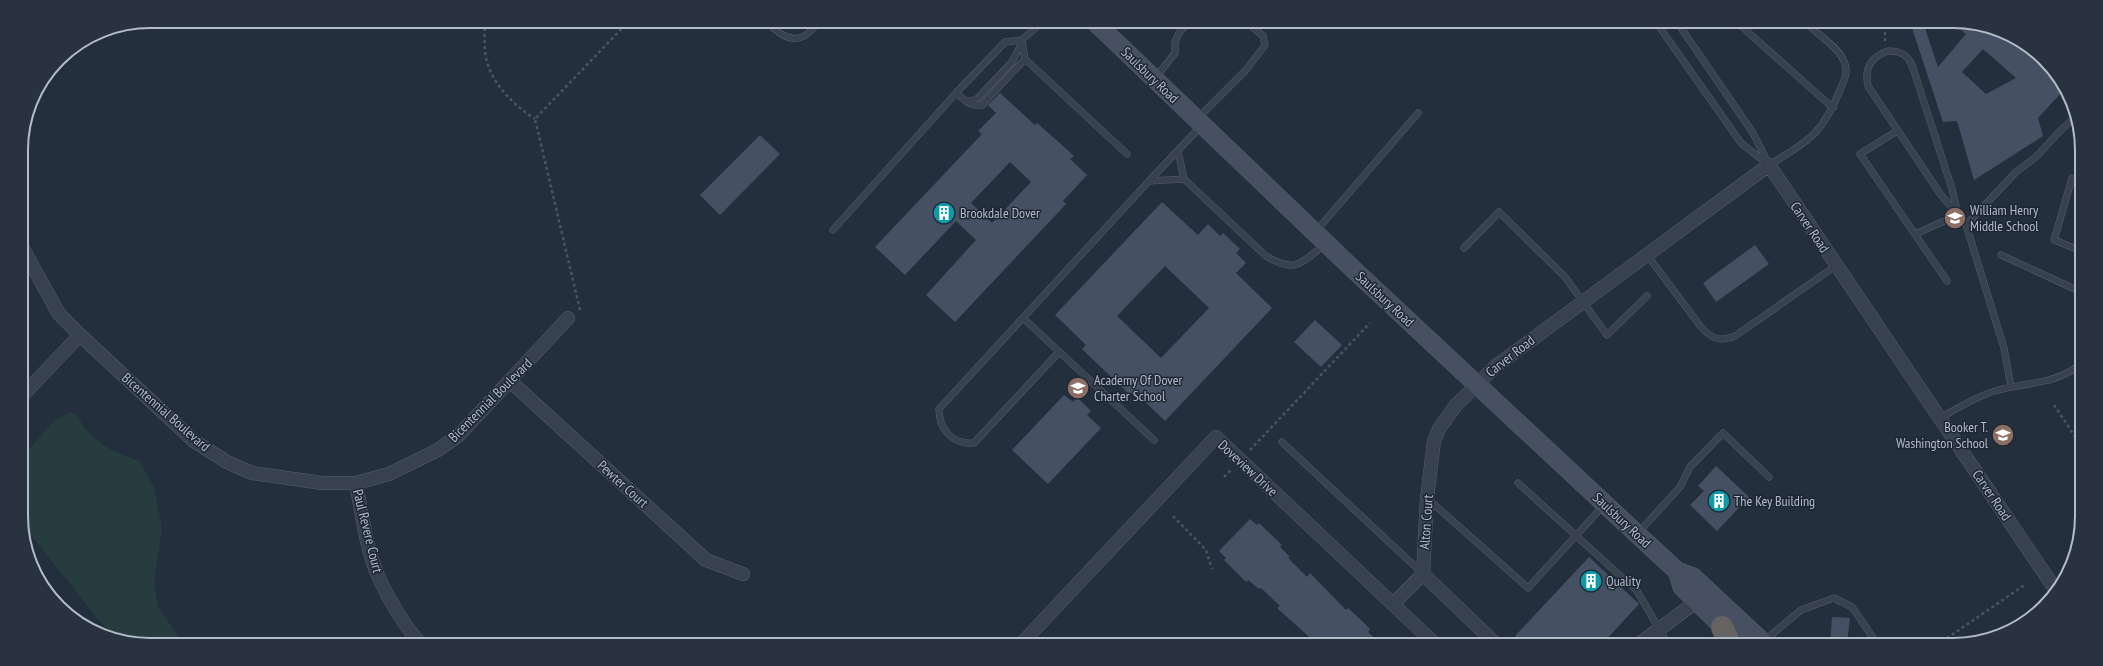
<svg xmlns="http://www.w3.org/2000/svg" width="2103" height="666" font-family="'PT Sans Narrow',sans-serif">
<rect width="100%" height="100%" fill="#242f3e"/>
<path fill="#263c3f" d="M71,412C81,418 80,423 87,431C100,446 120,455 139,461L154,487L162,529L154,582L158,607L182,641L114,639L23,525V456L55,420Z"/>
<path fill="#455162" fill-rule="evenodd" d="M1911,25H1924L1938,67L1966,34L1956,25H1987L2024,43L2050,65L2063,91L2038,118L2043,136L1974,180L1957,121L1943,122ZM1983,49L2016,78L1986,94L1962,72Z
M1000,93L1035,125L1037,123L1062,145L1074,156L1070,159L1087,175L1063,201L1066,204L955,322L926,295L976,240L956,221L905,275L875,247L982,134L978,131L996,113L988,105ZM1010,162L1031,182L992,223L971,203Z
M760,135L780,154L720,215L700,195Z
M1162,202L1198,235L1208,224L1220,236L1223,233L1240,249L1236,253L1246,263L1236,273L1272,308L1165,421L1134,391L1130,395L1082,349L1086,345L1055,315ZM1165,266L1209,308L1161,358L1117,316Z
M1755,245L1769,264L1716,302L1703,283Z
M1315,320L1342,345L1321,367L1294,342Z
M1064,395L1073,402L1077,397L1091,411L1087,415L1101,428L1048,484L1012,450Z
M1716,466L1749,497L1717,531L1690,505L1704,491L1698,486Z
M1250,519L1257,525L1259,523L1282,545L1280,547L1290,557L1288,558L1307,577L1310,573L1346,610L1348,608L1362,621L1370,629L1368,632L1380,643H1316L1277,608L1280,606L1261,588L1259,589L1248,580L1246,582L1224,560L1226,558L1219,551Z
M1589,557L1639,604L1602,644H1523L1515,636Z
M1832,617L1850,618L1847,644H1830Z"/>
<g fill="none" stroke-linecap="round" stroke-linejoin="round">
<g stroke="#565f6c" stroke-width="7">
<path id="service" d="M767,22C776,31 790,44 804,36C809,34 814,27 818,23
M1658,25L1741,143L1769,165
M1679,25L1753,133L1768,163
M1740,25L1833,108
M1888,51C1902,51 1908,55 1913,68L1952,189L1958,215L1941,195L1868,86C1864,68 1871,57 1888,51Z
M1025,59L1127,154
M1156,77L1175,53V42L1179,33L1187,24
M956,93C965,100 970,107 982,105L1025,59L1022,40
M967,101H973L978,98L1012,62L1022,43
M1198,118L1246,70L1265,45L1263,36L1249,24
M1897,131L1860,154L1947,281
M1178,151L1184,179L1266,256C1295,274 1301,263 1324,245
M1769,165C1808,141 1822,135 1840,90C1845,79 1849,70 1843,59C1838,48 1818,34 1808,25
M2072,178L2054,240L2079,250
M1184,179L1149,181L1201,126
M1966,225L2016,172L2037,156L2059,132L2075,117
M833,230L956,93L1005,42L1022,40L1041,23
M1316,231L1418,113
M1915,234L1958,215L1966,225L2004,348L2011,387
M1464,248L1499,212L1565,277L1607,335L1647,296
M1647,255L1701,327C1712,339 1719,342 1735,336L1837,265
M2001,255L2079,291
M1023,318L1154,440
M1059,352L974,443C953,445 939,430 939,409L1149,181
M1940,418C1958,408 1975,397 1995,391C2022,383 2056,384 2078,366
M1282,442L1422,573
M1518,483L1637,591L1668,644
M1428,499L1528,588L1604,505
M1638,533L1680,487L1690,467L1723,433L1769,477
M1764,641L1801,610L1834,598L1852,607L1878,645"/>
</g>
<g stroke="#565f6c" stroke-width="14">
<path id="minor" d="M22,247L59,314L80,335L194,441L227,462L252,473L322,483H356L389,474L438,450L459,435L568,318
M510,381L706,560L743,574
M23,395L80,335
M356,483C362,514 366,549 379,578C389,600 403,623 418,641
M1393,604L1423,574
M1022,643L1216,437L1435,644
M1496,644L1423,574L1427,498L1434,441L1439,429L1456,405L1496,366L1769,165L2057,592
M1639,644L1696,602"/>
</g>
<g stroke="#565f6c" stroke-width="19">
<path id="secondary" d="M1096,23L1353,269L1637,534L1677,571L1693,577L1765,644
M1677,571L1682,587L1733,637"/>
</g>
<g stroke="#434c59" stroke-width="23">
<path id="trunk" d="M1722,627L1730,644"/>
</g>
<path stroke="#44595c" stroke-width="2.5" stroke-dasharray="3 3" stroke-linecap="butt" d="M485,22C485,31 484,41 485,50C487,80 512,104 535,119
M1885,41V29L1889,25
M580,310L535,119L628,22
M2054,405L2078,441
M1250,450L1370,323
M1224,477L1231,470
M1173,516L1206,550L1212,569
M1139,643L1152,640
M1937,645L2026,584"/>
<use href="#service" stroke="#38414e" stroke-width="6"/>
<use href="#minor" stroke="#38414e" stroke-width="13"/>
<use href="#secondary" stroke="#465061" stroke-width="18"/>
<use href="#trunk" stroke="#656462" stroke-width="22"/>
</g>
<defs>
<g id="building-disc" transform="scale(1.15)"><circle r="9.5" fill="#0f9aa8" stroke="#1d2633"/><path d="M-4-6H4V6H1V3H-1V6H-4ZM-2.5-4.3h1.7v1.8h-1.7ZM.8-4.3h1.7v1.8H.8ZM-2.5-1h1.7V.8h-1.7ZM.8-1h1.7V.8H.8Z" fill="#fff"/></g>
<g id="school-disc" transform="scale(1.15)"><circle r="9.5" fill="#8d6e63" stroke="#1d2633"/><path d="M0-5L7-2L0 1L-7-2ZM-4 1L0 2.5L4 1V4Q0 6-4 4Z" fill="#fff"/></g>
</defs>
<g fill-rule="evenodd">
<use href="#building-disc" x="944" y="213"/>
<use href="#school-disc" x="1955" y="218"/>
<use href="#school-disc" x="1078" y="388"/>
<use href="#school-disc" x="2003" y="435"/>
<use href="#building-disc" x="1719" y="501"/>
<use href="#building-disc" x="1591" y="581"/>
</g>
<g text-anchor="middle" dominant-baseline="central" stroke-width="3" stroke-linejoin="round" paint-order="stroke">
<g font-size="14" fill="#b4bcc9" stroke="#1d2633">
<text transform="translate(1150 75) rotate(44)">Saulsbury Road</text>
<text transform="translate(1810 227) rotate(56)">Carver Road</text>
<text transform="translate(1385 299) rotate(43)">Saulsbury Road</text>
<text transform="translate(1510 356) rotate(-38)">Carver Road</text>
<text transform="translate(490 400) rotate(-45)">Bicentennial Boulevard</text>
<text transform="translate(166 412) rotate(41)">Bicentennial Boulevard</text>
<text transform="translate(1248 468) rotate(43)">Doveview Drive</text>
<text transform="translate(623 484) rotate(42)">Pewter Court</text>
<text transform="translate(1992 495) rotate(56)">Carver Road</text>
<text transform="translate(1622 520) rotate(43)">Saulsbury Road</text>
<text transform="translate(1426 522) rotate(-86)">Alton Court</text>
<text transform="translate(368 531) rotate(76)">Paul Revere Court</text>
</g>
<g font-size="14" fill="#b4bcc9" stroke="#1d2633" text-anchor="start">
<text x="1970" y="210">William Henry<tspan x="1970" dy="16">Middle School</tspan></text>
<text x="960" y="213">Brookdale Dover</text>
<text x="1094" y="380">Academy Of Dover<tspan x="1094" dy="16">Charter School</tspan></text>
<text x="1988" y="427" text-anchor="end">Booker T.<tspan x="1988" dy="16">Washington School</tspan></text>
<text x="1734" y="501">The Key Building</text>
<text x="1606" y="581">Quality</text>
</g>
</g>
<path d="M0 0H2103V666H0ZM150 28H1953A122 122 0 0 1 2075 150V516A122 122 0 0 1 1953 638H150A122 122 0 0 1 28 516V150A122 122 0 0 1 150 28Z" fill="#29323f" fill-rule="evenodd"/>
<path fill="none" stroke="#b4bcc9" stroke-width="2" d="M150 28H1953A122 122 0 0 1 2075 150V516A122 122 0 0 1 1953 638H150A122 122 0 0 1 28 516V150A122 122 0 0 1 150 28Z"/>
</svg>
